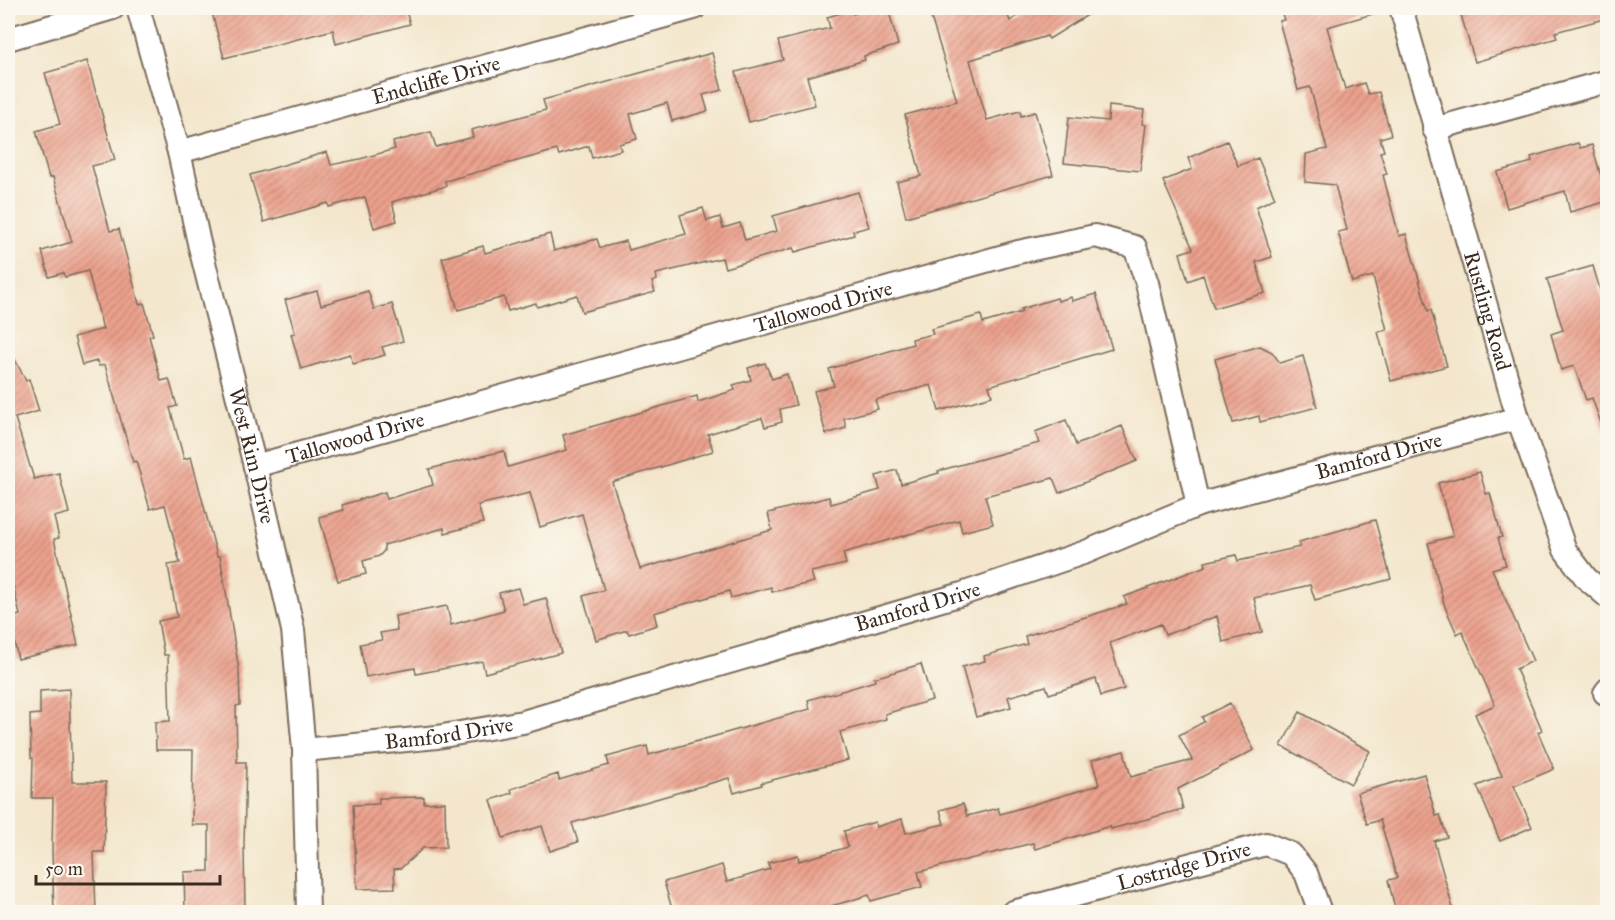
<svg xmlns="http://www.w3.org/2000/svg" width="1615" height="920" font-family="'IM FELL Great Primer',serif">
<defs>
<pattern id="building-hatch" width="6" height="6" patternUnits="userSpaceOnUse" patternTransform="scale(1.5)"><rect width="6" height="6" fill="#eca18d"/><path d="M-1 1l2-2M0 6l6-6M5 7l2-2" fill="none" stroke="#c08373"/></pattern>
</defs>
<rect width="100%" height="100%" fill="#fbf7ec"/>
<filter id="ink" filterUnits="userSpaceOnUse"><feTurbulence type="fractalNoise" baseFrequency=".0167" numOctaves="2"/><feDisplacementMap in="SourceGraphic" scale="12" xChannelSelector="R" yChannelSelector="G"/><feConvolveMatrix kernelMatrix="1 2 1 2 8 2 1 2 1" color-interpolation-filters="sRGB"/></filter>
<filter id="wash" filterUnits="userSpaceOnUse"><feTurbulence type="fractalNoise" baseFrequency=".008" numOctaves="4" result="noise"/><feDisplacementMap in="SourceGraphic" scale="24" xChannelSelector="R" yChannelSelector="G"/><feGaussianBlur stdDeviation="1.35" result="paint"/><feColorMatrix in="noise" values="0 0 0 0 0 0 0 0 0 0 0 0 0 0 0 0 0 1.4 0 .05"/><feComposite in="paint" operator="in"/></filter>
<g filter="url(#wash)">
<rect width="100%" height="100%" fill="#f3e6cc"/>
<g id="blocks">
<path fill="url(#building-hatch)" d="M235,8H405L410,24L336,44L333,30L224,58L212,13Z
M877,8H888L898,45L864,56L865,60L807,77L815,105L749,122L736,72L783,60L778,41L830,28L827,17L852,10L853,14Z
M928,8H1005L1010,21L1031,8H1099L1049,39L1047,36L970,60L987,120L1020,111L1021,116L1035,112L1053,175L906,217L897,182L921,176L905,115L957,101Z
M1280,8H1375L1376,13L1327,27L1345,89L1364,83L1368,94L1379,92L1391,135L1380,138L1384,151L1380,152L1387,174L1383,175L1399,236L1406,234L1428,311L1431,310L1447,366L1391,381L1378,332L1387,330L1373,276L1352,282L1338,232L1347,230L1335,185L1305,182L1306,154L1327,149L1310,87L1298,90L1279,21L1284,20Z
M1471,8H1608V18L1555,32L1557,38L1475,62L1461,15L1472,11Z
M712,53L722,90L703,95L708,111L672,121L667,103L630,114L637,139L619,144L621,150L592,158L589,146L559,155L557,150L445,181L446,186L392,202L397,221L374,228L365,197L329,207L328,203L264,222L250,175L327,152L331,165L360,159L395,149L393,142L431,132L436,147L473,137L471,130L546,110L543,100Z
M87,61L115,160L92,166L110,231L119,229L139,304L144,303L153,335L149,336L161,381L169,379L177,406L170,408L184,459L191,457L217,556H220L239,670L240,705L236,706L237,762H246L244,845L245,912H185L184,872L209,871V825H192L193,750H156L155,722L170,721L168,655H164L158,621L177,617L168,565L180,563L165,505L150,509L136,461L133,462L105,365L99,366L97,361L82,365L74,337L103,329L88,271L65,277L63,273L49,277L42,251L72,242L53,177L49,178L36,131L60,124L45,73Z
M1109,106L1144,110L1142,124L1146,125L1140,171L1064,163L1069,117L1108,121Z
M1227,141L1238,166L1258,158L1275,198L1256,207L1272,257L1256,262L1265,293L1214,308L1203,275L1188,281L1180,253L1193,249L1163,181L1192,169L1188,158Z
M1578,143L1580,148L1592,145L1608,201L1570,212L1565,191L1507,208L1497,172L1532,162L1531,157Z
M858,192L869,227L853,231L854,235L795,252L793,248L725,268L722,258L656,274L657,280L652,282L655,292L582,312L577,295L537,307L536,303L508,311L504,297L458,310L442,258L483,246L485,253L550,234L554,251L597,239L600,248L626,241L629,250L686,234L680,215L703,208L707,221L720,217L723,228L740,223L745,240L777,231L773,216Z
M1593,266L1608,317V433L1605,434L1592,398L1586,400L1574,366L1561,370L1551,334L1563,330L1547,279Z
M317,291L321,305L368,291L374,309L392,304L403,341L382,347L385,355L353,364L350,354L301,369L291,334L295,333L285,300Z
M1096,294L1112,349L989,386L992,396L939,411L931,385L875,400L878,409L844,418L846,428L826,434L814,391L834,386L829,369L913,344L912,339L933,334L931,329L981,315L983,323L1022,312L1021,309L1057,298L1058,301L1071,297L1072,301Z
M8,346L26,381L29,379L39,411L15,418L34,479L59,473L69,513L54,517L59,538L54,539L78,645L18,659L9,618L20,615L8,564Z
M1260,346L1272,352L1280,363L1303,356L1317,407L1260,422L1259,416L1233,423L1215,359Z
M765,363L772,379L787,374L796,405L780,409L782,422L765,427L762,418L708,434L713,451L612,482L640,569L772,530L768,513L829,497L831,504L880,490L876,476L897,470L901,484L939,473L938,471L1039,443L1035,432L1066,420L1076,445L1122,426L1137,461L1059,493L1053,478L985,496L993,524L962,532L959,520L843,553L846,564L811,572L814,582L772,592L771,587L731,598L729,591L654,613L657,625L629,634L627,630L596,640L583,596L604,590L582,514L540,527L530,493L478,505L483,523L445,533L444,528L384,545V551L379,556L363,561L366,574L338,581L319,517L344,510L342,505L385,492L387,499L433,485L429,469L478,457L504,451L508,467L567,450L563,435L697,396L698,402L735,390L733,385L751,380L748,368Z
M1480,472L1486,494L1490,493L1502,537L1498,538L1506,565L1492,569L1533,661L1516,669L1542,730L1538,732L1554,769L1514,786L1532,827L1500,841L1477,786L1502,776L1475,714L1495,705L1462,631L1457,634L1445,607L1428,543L1453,536L1438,483Z
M1375,520L1391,579L1315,600L1310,585L1254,598L1262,632L1223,642L1217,616L1165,635L1161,624L1110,643L1124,689L1101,696L1096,679L1049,694L1046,686L1008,697L1011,707L976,717L962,667L985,661L984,656L1027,644L1025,636L1127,604L1124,597L1206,566L1205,562L1236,555L1238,561L1300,547L1299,542Z
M518,588L523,604L546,598L561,653L485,673L482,661L416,674L415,668L366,677L360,644L382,640L380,633L397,630L395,616L447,606L451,625L504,610L499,593Z
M921,664L932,700L885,714L886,719L840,732L848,760L761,783L762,785L734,793L729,778L572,823L578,842L550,851L542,826L503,838L491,800L512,793L511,789L558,774L559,780L609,765L607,757L647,746L649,755L810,709L808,700L828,694L829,695L875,681L874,678Z
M69,689L72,782H106L104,852H94L96,912H54L52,851L53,798H32L33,758H31L30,715L40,714V691Z
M1230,703L1254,750L1178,789L1183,809L1111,829L1110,826L1035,849L1033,843L918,872L922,887L871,901L869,895L828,907L830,912H673L664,882L722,865L727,882L770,869L768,863L798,855L799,861L848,847L844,831L875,822L876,827L902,819L906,833L944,824L940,810L963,804L967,816L998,808L1000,814L1099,785L1092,760L1124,751L1131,777L1192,760L1179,735L1204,722L1202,717Z
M1300,712L1370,751L1351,784L1281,746Z
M1424,774L1436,816L1440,815L1447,837L1434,841L1454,912H1396L1388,880L1397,878L1380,820L1367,824L1357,793Z
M424,797V803L445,802L446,847L423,848L401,868L394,869L395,888L357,889L353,805L379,804V798Z"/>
</g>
</g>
<g filter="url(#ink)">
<use href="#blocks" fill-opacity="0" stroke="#7b6c5b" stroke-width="1.5"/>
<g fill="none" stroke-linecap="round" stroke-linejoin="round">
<g stroke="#7b6c5b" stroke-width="26">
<g id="minor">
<path id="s1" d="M138,8L179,152L199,243L255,466L293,630L304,750L308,912"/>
<path id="s2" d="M1401,8L1518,418L1565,550L1586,578L1608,597"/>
<path d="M8,39L113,8"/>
<path d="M1434,129L1608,81"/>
<path id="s3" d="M179,152L694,8"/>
<path id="s4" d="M255,466L1018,252L1095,236L1135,247L1147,283L1198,505"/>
<path d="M1605,693L1608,689"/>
<path id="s5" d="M304,750L437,737L523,722L962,594L1086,552L1198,505L1518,418"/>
<path id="s6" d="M1013,912L1266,844L1291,854L1306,873L1320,912"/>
</g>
</g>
<use href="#minor" stroke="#fff" stroke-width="22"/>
</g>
</g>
<g text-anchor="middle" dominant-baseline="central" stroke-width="4.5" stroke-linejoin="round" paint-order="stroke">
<g font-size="21" fill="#3b2a1e" stroke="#fbf7ec">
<text stroke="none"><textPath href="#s3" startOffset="267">Endcliffe Drive</textPath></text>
<text stroke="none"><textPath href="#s4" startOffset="590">Tallowood Drive</textPath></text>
<text stroke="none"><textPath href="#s2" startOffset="315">Rustling Road</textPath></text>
<text stroke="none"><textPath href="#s4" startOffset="104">Tallowood Drive</textPath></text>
<text stroke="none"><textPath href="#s1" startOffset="462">West Rim Drive</textPath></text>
<text stroke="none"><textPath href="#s5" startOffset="1118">Bamford Drive</textPath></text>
<text stroke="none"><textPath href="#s5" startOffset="632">Bamford Drive</textPath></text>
<text stroke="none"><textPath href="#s5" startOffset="146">Bamford Drive</textPath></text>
<text stroke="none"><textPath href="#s6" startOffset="177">Lostridge Drive</textPath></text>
</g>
</g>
<rect width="1615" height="920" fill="none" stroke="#fbf7ec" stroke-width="30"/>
<path d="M36 875v9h184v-9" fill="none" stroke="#3b2a1e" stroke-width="3"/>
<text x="45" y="875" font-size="18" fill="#3b2a1e" stroke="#fbf7ec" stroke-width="4.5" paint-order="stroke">50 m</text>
</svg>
